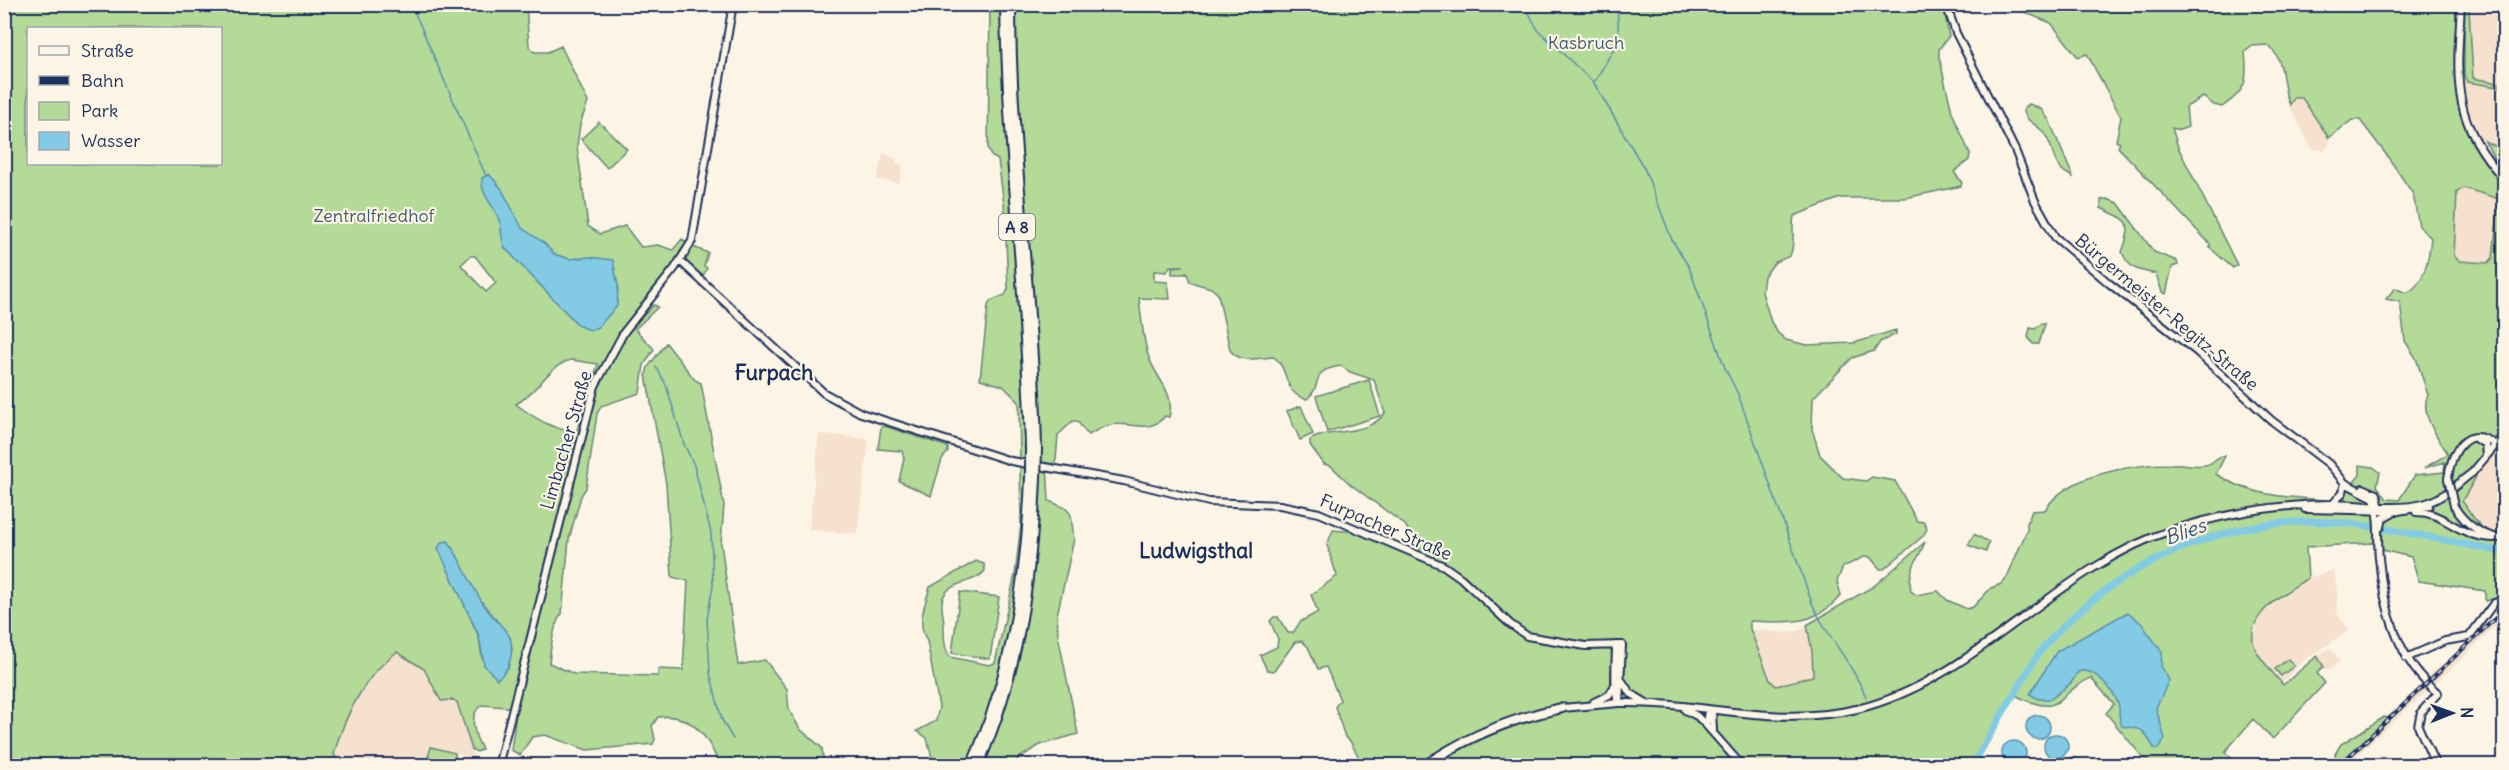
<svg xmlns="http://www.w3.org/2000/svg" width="2509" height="770" font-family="Delius,sans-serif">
<rect width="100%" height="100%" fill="#fcf5e5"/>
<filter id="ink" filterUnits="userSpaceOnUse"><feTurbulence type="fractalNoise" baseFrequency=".0167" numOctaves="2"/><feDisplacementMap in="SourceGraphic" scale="12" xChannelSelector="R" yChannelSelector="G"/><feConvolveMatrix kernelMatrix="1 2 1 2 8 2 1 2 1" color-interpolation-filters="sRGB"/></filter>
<g filter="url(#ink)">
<path fill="#f5e1cd" d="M2456,5H2464V75L2467,82L2504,88V145L2494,146L2488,141L2486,146L2497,164L2491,168L2470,137L2460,113L2457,97Z
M2467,5H2504V84L2473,78Z
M2298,96L2317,117L2329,138V145L2325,150L2313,149L2310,145L2290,108V103Z
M883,153L896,159L895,163L903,165L899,183L877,179Z
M2464,188L2499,199L2493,258L2489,263L2459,261L2454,256L2457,191Z
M819,434L869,439L857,534L809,530Z
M2504,435V535L2487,532L2478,525L2462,501L2476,477L2473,472Z
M2334,570L2338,598L2337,613L2349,630L2301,663L2282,683L2256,651L2253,638L2261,613L2308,578Z
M2504,608V617L2450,670L2346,765L2337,766L2430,679L2431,674L2475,638Z
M1807,628L1812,651L1813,677L1776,686L1770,680L1750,629L1788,633Z
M2331,648L2340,662L2327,671L2317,656Z
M397,652L424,669L441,701L451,700L457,702L474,758L428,746L429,765L340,766L334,754L342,723L365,686L387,659Z"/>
<path fill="#b3da97" stroke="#67847a" stroke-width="1.5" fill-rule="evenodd" d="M2456,4L2457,97L2460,113L2470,137L2491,168L2497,164L2485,141L2494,146L2504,145V435L2473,471L2476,477L2462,501C2478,522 2476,530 2504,535V596L2485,601V591L2419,581L2411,557L2386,551L2373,543L2306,547L2308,578C2285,593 2238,617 2257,652C2264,664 2275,675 2283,685L2317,656L2324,667L2317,673L2325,683L2273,739L2253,719L2225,752L2239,765H2155L2144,759L2106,713L2114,704L2091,678C2053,694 2065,720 2015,695L1979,757L1989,765H1363L1350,741L1345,737L1335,707L1340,700L1326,667L1318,669L1308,647L1302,641L1295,642L1274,671L1267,670L1260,655L1277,647L1278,639L1270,621L1274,617H1278L1288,633H1293L1300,622L1318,612L1311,595L1337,576L1327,545L1333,530L1356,532L1418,556L1420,548L1405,525L1350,484L1331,466L1324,464L1310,445V440C1328,428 1368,437 1385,413L1374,380L1350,372L1341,366C1307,371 1325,384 1307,399C1282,394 1290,369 1274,357C1258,358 1240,364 1230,350L1218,294L1211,288L1190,282L1186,271V274H1172V267L1184,266H1170L1167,272L1154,271V281L1168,282L1170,299L1139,298C1141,317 1143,337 1148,355C1155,378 1176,392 1169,417L1165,416C1150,435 1131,421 1110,425C1103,426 1095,432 1088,435L1077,421H1073L1058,435L1056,460L1053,465H1047L1049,501L1066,508L1071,515L1074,539L1057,615L1058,635L1078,734L1040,745L1016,760L1017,765L934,766L927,738L917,731L936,721L939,707L927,641C916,623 925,605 930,587L976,561L984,564L985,571C974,585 945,580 942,602C941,609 944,618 944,626C944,636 944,649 950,657L989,665L995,663L1015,575L1021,524L1019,402L1003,386L980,379L988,306L990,301L1005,295L1008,289L1005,212L998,160L991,156L988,149L990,5H1943L1949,36L1939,49V57L1952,112L1970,154L1969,160L1954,172L1962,183L1961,186L1905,198H1840L1794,216C1791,231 1796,242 1790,256L1775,262L1764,276L1762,292L1771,322L1778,333L1786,340L1807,345L1854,343L1896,330V334L1880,342L1874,351L1852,358L1813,398L1812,429L1820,455L1843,478L1866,481L1872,477L1895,481L1917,521L1924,522L1927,529L1923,536L1884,569H1880L1870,557L1866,556L1843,567L1837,581L1841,595C1815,627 1786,622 1750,621V629L1770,680L1776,686L1813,676L1812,651L1807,625L1874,586L1925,542C1918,560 1907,570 1911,591L1916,595L1938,591L1947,600L1967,609L1973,607L1991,588L2001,584L2007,577L2027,530V523L2032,511L2045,510C2066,474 2134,464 2172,464C2183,463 2195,467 2205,465C2214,464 2216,455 2225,456L2216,474C2255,499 2294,497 2339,501L2360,475V465L2373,467L2380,472L2377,486L2387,499L2399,500L2415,475L2444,472L2445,462L2424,468L2448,454C2438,438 2419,413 2428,395L2416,358L2405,341L2400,302L2386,299L2395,288L2406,293C2425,286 2429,256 2431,238L2419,226L2413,194L2388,157L2360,120H2352L2329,138L2302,98H2294L2290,105C2279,84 2288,61 2267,45L2252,46L2245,52C2248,81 2247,90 2222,107L2214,105L2203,97L2186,107L2188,127L2180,130L2172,128L2178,147L2237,265L2233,268L2210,248V244L2118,147L2120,143L2116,141L2121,117L2087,54L2078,57L2051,23L2026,13L2018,5ZM2464,188L2499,199L2493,258L2488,263L2459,261L2454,256L2457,192Z
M4,5H526L529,46L534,52H548L561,46L588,102L580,124L577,146L588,226L600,234L625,226L641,247L658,245L673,250L682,239L687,242L675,265L635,312L641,318L654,305L658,307L635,329L654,349L644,365L640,393L601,406L597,414L586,488L581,496L569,539L562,614C554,621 550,652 549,663L574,674L658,676V669L683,670L688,581L672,577L666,484L646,375L648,367L666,343L695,380L701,383L724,505L721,544L738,665L765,660L787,689L789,710L800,729L822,748L824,765H719C709,737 692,712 658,717L652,726L655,739L653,744L587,750L545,735L532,737L520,755L511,750L517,708L482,705C467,715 475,737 482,749L477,752L472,750L457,702L451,700L441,701L424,669L397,652C365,675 344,717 334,754L340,765H5ZM28,28H220V164H28ZM470,256H475L496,283L486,292L461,265ZM571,360L598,364L577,430C558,434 530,415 516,404C537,393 549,365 571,360ZM449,542L478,597L510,637L512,649L508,668L482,658L479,637L441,553Z
M2464,5H2467L2469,9L2473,78L2504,84V88L2467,82L2464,75Z
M2029,104L2041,109L2049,120L2073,177C2047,165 2058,148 2042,131C2035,123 2024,121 2024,109Z
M599,122L627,149L607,168L581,139Z
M2107,199L2118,203L2154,252L2177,261L2178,265L2172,267L2166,294L2162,292L2156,274C2139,270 2130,271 2122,252C2135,218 2127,221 2101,208V200Z
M693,247L708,253L704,266L707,268L702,278L685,261Z
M2042,323L2045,324L2039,344H2033L2028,337L2030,328L2035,329Z
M1369,380L1380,416L1327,432L1316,396Z
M1301,406L1313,434L1300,440L1287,411Z
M885,426L948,447V452L942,459L931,496L899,481L904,458L902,451L878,449L881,427Z
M1974,534L1989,542L1986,552L1968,545Z
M960,592L999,597L990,659L952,653Z
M2288,659L2294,666L2281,676L2275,669Z
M2384,717L2388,718L2337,765H2332L2336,761L2335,754L2341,744Z
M431,747L455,753L456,765H431L428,757Z"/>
<path fill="#83cbe4" stroke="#598dae" stroke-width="1.5" d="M489,174L501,188L522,228L544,243L554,254L570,259L589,257L613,260L618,286L617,306L598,327L590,330L579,326L505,248C501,239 502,232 500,223C496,206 480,196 482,178Z
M448,541C463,562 471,588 487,609C491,616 509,632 510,638C514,652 510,671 497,679L484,665L479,636L438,548L442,542Z
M2128,612L2141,623L2162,652L2161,666L2169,680L2156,708L2165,739L2158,749L2154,748C2141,726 2144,730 2122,726C2117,716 2121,711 2118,703C2112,689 2094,666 2078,672L2071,683L2051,699H2038L2030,694L2057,651Z
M2026 727a12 12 0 1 1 24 0a12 12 0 1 1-24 0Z
M2044 746a12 12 0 1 1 24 0a12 12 0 1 1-24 0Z
M2002 753a12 12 0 1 1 24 0a12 12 0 1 1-24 0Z
M2072,757L2079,760L2083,765H2061L2065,760Z"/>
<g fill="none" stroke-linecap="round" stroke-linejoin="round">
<path stroke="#598dae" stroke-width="1.5" d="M411,4L486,176
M1524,4L1538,30L1594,83L1645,170L1672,240L1689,267L1725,368L1738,394L1812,603C1827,638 1851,660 1866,697
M1595,81L1619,40L1617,4
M656,367L666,385L684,444L694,465L711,533L713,586L707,619L710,673L722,720L733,739"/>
<path stroke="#83cbe4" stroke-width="7" d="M1972,766C1988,738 2004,710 2021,683C2028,672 2034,658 2043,648C2117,561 2236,510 2352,524C2403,530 2454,543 2504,552"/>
<g stroke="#1b2f5e" stroke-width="10">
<path id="secondary" d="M1946,4L1956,33L2015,150L2035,201L2055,237L2110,284L2197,352L2271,420L2329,464L2345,483L2374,498C2380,516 2377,539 2379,558C2383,606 2398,662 2438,693L2421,712L2418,726L2436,766
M2461,4C2457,79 2450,120 2504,179
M680,261L824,393L861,413L1011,461L1124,481L1209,502L1280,505L1319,513L1444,566L1461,578L1510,624L1527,636L1586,646L1622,645L1619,703
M2476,439L2485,444L2486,456
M2472,473L2504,435
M2448,479C2450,453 2468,421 2496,446
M2363,488L2377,494L2380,509
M2333,504L2343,492L2345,483
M2454,506C2466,526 2482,536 2504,539
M2305,509L2398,511L2429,506
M2416,512C2446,512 2457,537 2493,538
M2381,527L2383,518L2392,513
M1616,645C1616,660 1613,690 1618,702
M2406,658L2445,641L2469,637L2494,603L2504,600
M1622,681L1630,693L1645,702
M1619,703C1701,701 1773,728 1857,709C1975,681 2055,568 2172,530C2223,514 2277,504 2331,504C2360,504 2394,511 2423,504C2443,499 2457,484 2473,472
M1685,710L1697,716L1706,725
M1708,710L1706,725L1742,766
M1712,711L1713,730
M498,766L595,386L624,332L675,268L692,241L733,4"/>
</g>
<g stroke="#1b2f5e" stroke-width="10">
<path id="primary" d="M1594,702L1609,695L1614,687
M1562,708L1619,703"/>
</g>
<g stroke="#1b2f5e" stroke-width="12">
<path id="highway" d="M1005,4C1007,153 1027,301 1030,449
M1011,4C1011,153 1034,301 1037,449
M971,766C1012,673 1026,578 1030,477
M978,766C1019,674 1032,577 1036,478
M1424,766C1466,737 1512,718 1562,708"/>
</g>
<use href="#secondary" stroke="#fcf5e5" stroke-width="6"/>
<use href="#primary" stroke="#fcf5e5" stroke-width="6"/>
<use href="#highway" stroke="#fcf5e5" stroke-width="8"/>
<g stroke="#1b2f5e" stroke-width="4">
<path id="rail" d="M2339,766L2504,610"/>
</g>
<use href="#rail" stroke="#fcf5e5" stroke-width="1.5" stroke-dasharray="4.5" stroke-linecap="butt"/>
<g stroke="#1b2f5e" stroke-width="10" stroke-linecap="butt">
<path id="secondary-bridge" d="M2448,479L2454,506"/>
</g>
<g stroke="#1b2f5e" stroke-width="12" stroke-linecap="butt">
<path id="highway-bridge" d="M1030,477V449
M1036,478L1037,449"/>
</g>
<use href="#secondary-bridge" stroke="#fcf5e5" stroke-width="6"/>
<use href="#highway-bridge" stroke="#fcf5e5" stroke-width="8"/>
</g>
</g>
<g text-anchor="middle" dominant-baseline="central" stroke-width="4.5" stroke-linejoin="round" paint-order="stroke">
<rect fill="#fcf5e5" stroke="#5e6a86" stroke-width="1.5" x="999" y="214" width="36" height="26" rx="4.5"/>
<g font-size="16" font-weight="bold" fill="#1b2f5e">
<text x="1017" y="227">A 8</text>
</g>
<g font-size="18" fill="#415a6c" stroke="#fcf5e5">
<text x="1586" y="42">Kasbruch</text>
<text x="374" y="215">Zentralfriedhof</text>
</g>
<g font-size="18" fill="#1b2f5e" stroke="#fcf5e5">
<text transform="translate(2167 312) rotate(40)">Bürgermeister-Regitz-Straße</text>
<text transform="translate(566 440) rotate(-74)">Limbacher Straße</text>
<text transform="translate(1386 527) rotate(23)">Furpacher Straße</text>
</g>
<g font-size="20" font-style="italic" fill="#355680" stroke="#fcf5e5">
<text transform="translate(2185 531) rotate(-20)">Blies</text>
</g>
<g font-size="21" font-weight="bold" fill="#1b2f5e" stroke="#fcf5e5">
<text x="774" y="372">Furpach</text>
<text x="1196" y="550">Ludwigsthal</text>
</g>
</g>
<rect width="2509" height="770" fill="none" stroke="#fcf5e5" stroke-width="24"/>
<rect x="12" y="12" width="2485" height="746" fill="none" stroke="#1b2f5e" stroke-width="2" filter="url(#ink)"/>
<rect x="27" y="27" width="195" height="138" fill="#fcf5e5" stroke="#a2a6af" stroke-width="1.5"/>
<rect x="39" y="46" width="30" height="9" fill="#fcf5e5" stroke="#a2a6af" stroke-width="1.5"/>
<text x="81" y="57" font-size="18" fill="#1b2f5e">Straße</text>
<rect x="39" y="76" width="30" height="9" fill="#1b2f5e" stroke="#a2a6af" stroke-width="1.5"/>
<text x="81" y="87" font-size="18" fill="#1b2f5e">Bahn</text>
<rect x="39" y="102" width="30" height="18" fill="#b3da97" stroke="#a2a6af" stroke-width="1.5"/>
<text x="81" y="117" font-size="18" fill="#1b2f5e">Park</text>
<rect x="39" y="132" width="30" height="18" fill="#83cbe4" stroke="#a2a6af" stroke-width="1.5"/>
<text x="81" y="147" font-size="18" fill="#1b2f5e">Wasser</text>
<g transform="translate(2452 713) rotate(89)" stroke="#fcf5e5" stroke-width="4.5" paint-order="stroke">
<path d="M0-4.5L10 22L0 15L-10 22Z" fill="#1b2f5e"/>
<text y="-9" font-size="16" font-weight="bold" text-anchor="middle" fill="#1b2f5e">N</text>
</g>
</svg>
